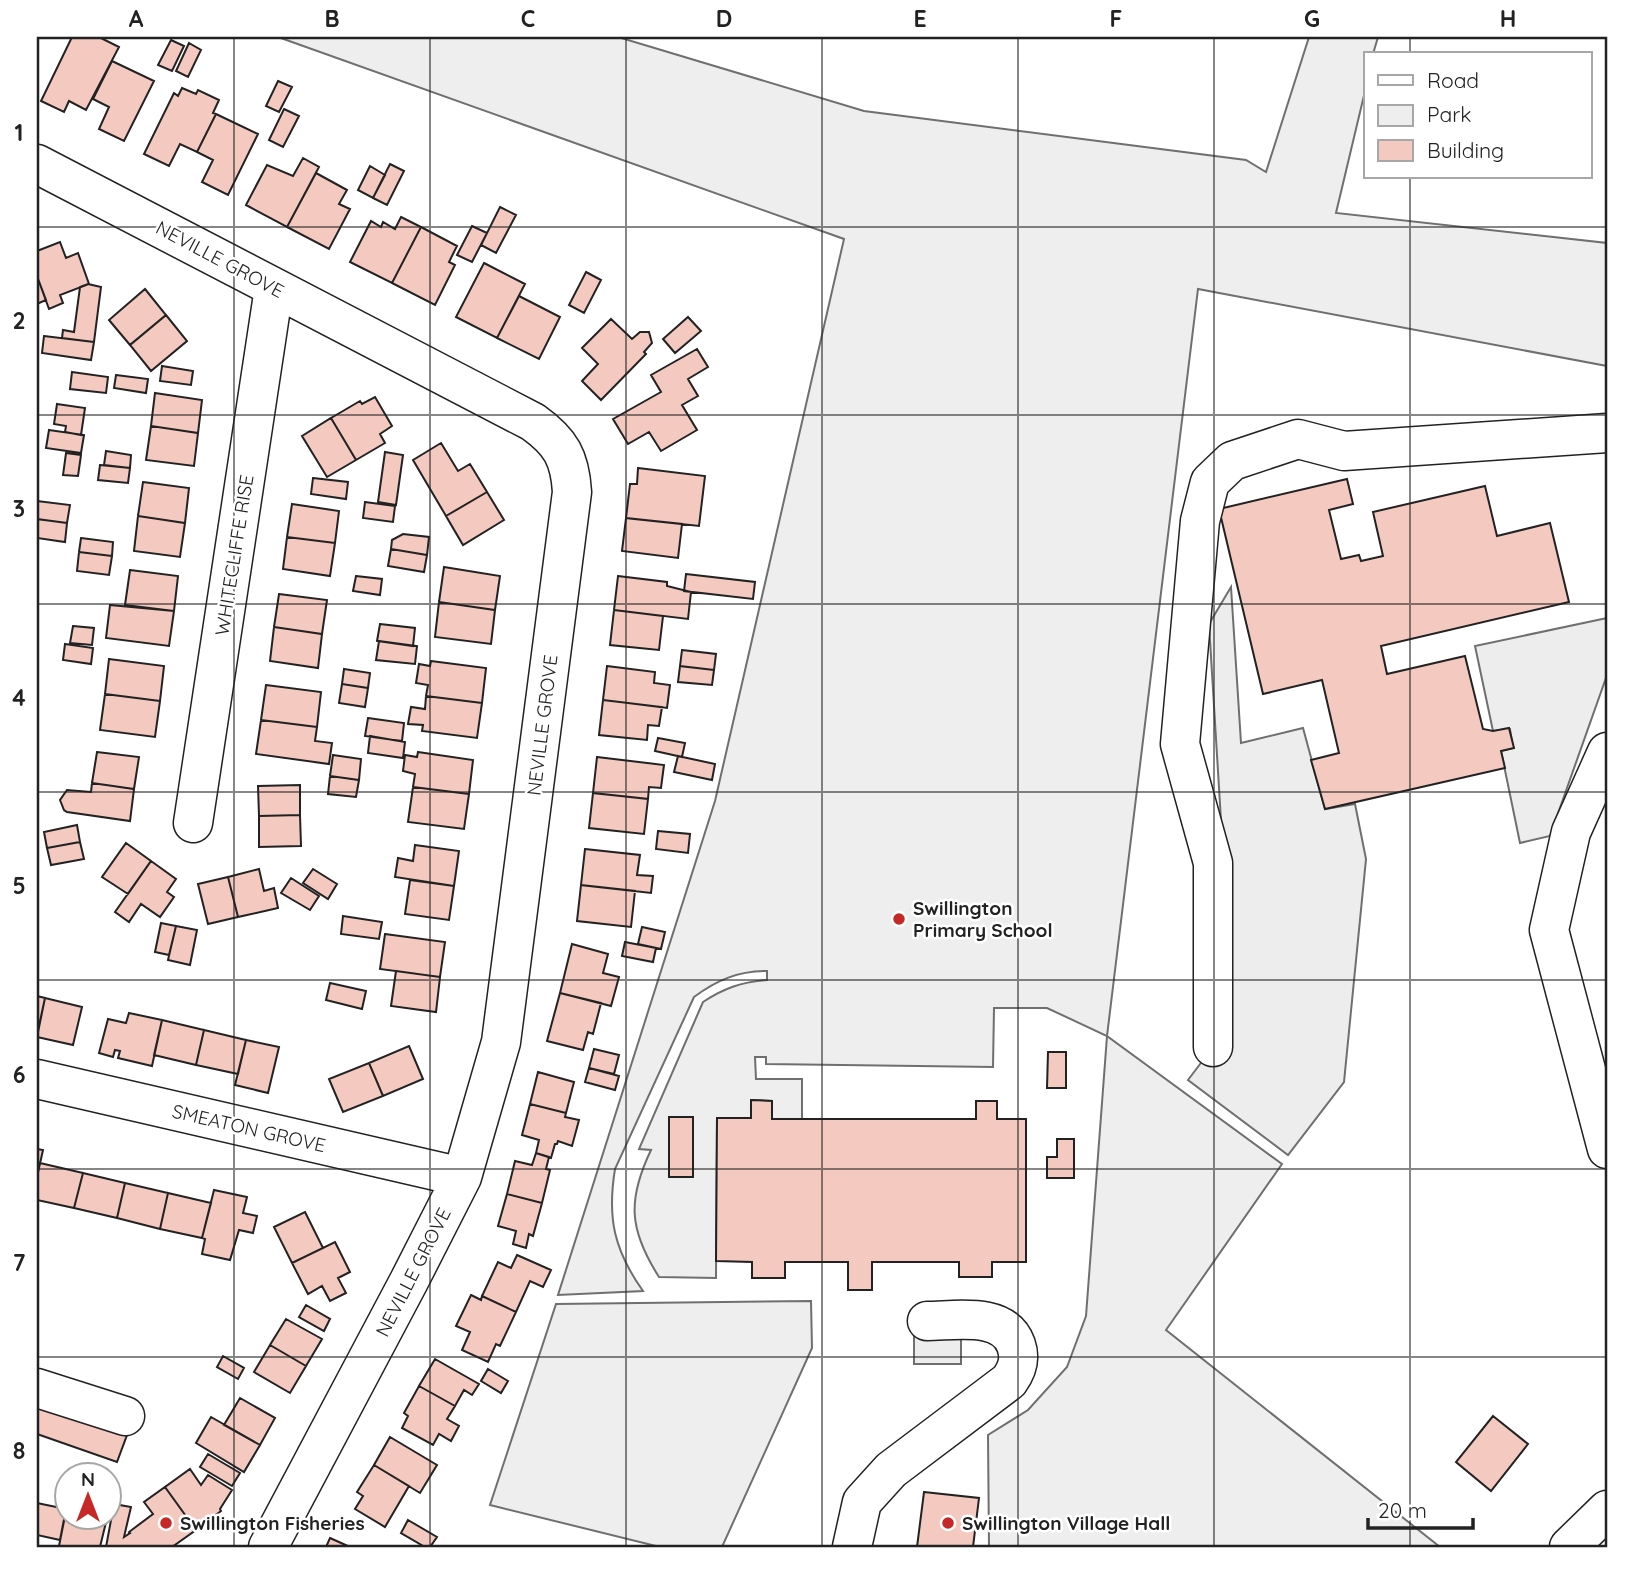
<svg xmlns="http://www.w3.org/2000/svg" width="1644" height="1584" font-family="Quicksand,sans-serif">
<rect width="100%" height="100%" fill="#fff"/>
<path fill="#eee" stroke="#6f6f6f" stroke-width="2" fill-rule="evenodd" d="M278,37H618L864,111L1246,160L1266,172L1309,37H1378L1373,54H1366V87L1336,213L1607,243V366L1198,289L1107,1036L1282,1164L1166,1330L1440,1547H989L988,1435L1028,1410L1067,1367L1086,1316L1107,1036L1047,1008H994L993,1067L766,1064V1057H755L756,1079H802V1119H772V1101L751,1100V1118H717L716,1278L659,1277C629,1230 627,1200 651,1150L639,1149L703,1002C724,988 742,982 767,980V971C738,971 717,980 694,997L615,1169C607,1218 614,1250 643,1291L558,1295L715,801L844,239ZM669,1117H693V1177H669Z
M811,1301L812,1348L722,1547H660L490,1505L556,1304Z"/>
<path fill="#ededed" stroke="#6f6f6f" stroke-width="2" d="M1231,587L1241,743L1303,728L1325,809L1355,804L1366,859L1344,1082L1288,1155L1188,1080L1213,1047L1225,886L1209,624Z
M1607,618V675L1550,836L1520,843L1501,751L1513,748L1510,729L1493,731L1475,646Z
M914,1331H961V1364H914Z"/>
<path fill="#f3c9c0" stroke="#222" stroke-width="2" d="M72,37H99L119,47L86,110L69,101L64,112L41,101Z
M171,40L184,46L172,71L158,65Z
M189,43L201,50L188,77L176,71Z
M112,61L154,81L124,141L99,129L109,107L93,99Z
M278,81L292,87L279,112L266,106Z
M182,88L196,94L198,90L219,100L213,113L216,114L197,152L180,144L169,166L144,154L174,93L178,96Z
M284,109L299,116L283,147L269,140Z
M216,114L258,134L228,195L202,182L213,160L197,152Z
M303,158L319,167L287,227L246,205L267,165L293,176Z
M390,164L404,171L387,205L373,198Z
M370,166L385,175L373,198L358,190Z
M316,173L347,190L339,204L350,209L329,249L287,227Z
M500,207L516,215L496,253L481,245Z
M401,217L421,227L392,283L350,262L371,221L381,227L383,222L395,229Z
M472,226L487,233L472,262L457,255Z
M421,227L457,246L449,262L455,265L435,305L392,283Z
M60,242L66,258L78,253L89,284L60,295L63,303L49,309L37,276V251Z
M484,263L525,284L497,338L456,317Z
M586,272L601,280L584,313L569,305Z
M37,276L46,300L37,304Z
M88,284L101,287L94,342L62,338L63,330L74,332L80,287Z
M145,289L166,315L130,345L109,320Z
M519,296L560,317L539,359L497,338Z
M166,315L187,341L151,371L130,345Z
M688,317L701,331L675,353L663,339Z
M611,319L632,339L640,332H649L652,343L644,352L646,354L601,400L582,381L598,364L582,348Z
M44,336L94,342L91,360L42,353Z
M697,349L708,367L688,379L698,396L682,405L697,430L661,451L649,432L628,444L613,419L661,392L651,375Z
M162,366L193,371L191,385L160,381Z
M72,372L108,377L106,393L70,389Z
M116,375L148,379L146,393L114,388Z
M155,393L202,400L198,433L151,426Z
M375,397L392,426L380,434L385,443L356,460L331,418L360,401L362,404Z
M57,404L85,408L81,435L65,432L66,426L54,424Z
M331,418L356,460L327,477L302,436Z
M151,426L198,433L194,466L146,460Z
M49,430L84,435L81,453L46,448Z
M441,443L458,471L470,464L487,492L446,516L413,460Z
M106,451L131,455L130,468L104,465Z
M385,452L403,455L396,505L378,502Z
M66,453L81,455L78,476L63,475Z
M100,465L130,468L128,483L98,480Z
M638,468L705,476L699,526L626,518L630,484H637Z
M313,478L348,482L346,499L311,494Z
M1347,479L1353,504L1329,510L1341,559L1359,555L1361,561L1383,556L1373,512L1485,486L1497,536L1550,523L1569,602L1381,646L1387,674L1465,656L1483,729L1493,731L1509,728L1514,748L1501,751L1505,768L1325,809L1311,760L1339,753L1322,680L1263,694L1219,509Z
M143,482L189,488L185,523L138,516Z
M487,492L504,520L463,545L446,516Z
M37,501L70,505L67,523L37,519Z
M365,502L395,506L393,522L363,518Z
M292,504L339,511L335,543L287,537Z
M138,516L185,523L180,557L134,551Z
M626,518L682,524L678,558L622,551Z
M37,519L67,523L65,542L37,538Z
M403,534L429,537L427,555L391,549L392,540Z
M287,537L335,543L330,576L283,569Z
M81,538L113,542L112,556L79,552Z
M391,549L427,555L424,572L388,566Z
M79,552L112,556L109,575L77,571Z
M444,567L500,576L495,610L439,602Z
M130,570L178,576L174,611L125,605Z
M686,574L755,582L753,599L684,591Z
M356,576L382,579L380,595L353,591Z
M618,576L667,582V586L691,592L688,619L614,610Z
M279,594L327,600L322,634L274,627Z
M439,602L495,610L491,644L435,637Z
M110,605L174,611L169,646L106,638Z
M614,610L663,616L659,650L610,645Z
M380,624L415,628L413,646L377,641Z
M73,626L94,628L92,645L70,643Z
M274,627L322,634L318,668L270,661Z
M379,641L417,646L415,664L376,660Z
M65,644L93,648L91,664L63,660Z
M682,650L716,654L714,670L680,666Z
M109,659L164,666L160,701L105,694Z
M431,661L486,668L482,703L426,696L428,685L416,683L419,664L430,666Z
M607,666L655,672L654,683L670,685L667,708L603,700Z
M680,666L714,670L712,685L678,682Z
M344,669L370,673L368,688L342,684Z
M342,684L368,688L365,707L339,703Z
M266,685L321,692L317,727L261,720Z
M105,694L160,701L155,737L100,730Z
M426,696L482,703L477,738L422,731L423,725L408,724L411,707L425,709Z
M603,700L662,707L659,726L648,725L647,740L599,735Z
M368,718L404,723L402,741L365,736Z
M261,720L317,727L315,741L332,743L329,764L256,754Z
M370,736L405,742L403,758L368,753Z
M658,738L685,743L682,757L655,751Z
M97,752L139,757L134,789L92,783Z
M418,752L473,760L469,794L413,787L415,774L403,771L405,755L417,757Z
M333,755L361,759L359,780L330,776Z
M678,756L715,764L712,780L674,772Z
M597,757L664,765L661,788L649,787L648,799L593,793Z
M330,776L359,780L356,797L328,794Z
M92,783L134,789L130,821L67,812L64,810L60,800L67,790L91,792Z
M300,785V815L259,816L258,786Z
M413,787L469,794L464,829L408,822Z
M593,793L648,799L644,834L589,828Z
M300,815L301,846L259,847V816Z
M77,825L80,842L47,848L44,832Z
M658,831L690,834L688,853L656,849Z
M80,842L84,859L51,865L47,848Z
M126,843L151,861L128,894L102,877Z
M415,845L459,851L454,886L395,877L398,858L413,861Z
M585,849L640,855L637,875L653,876L651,893L581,885Z
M151,861L176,879L167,892L174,897L160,917L141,904L129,922L115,912Z
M259,869L264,891L274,888L278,908L238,917L228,877Z
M313,869L337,884L328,899L303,883Z
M228,877L238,917L208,924L198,884Z
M291,878L319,896L310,910L281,893Z
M410,880L454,886L449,920L405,914Z
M581,885L635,891L631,927L577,921Z
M343,916L382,922L379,939L341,934Z
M161,923L176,926L169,955L155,952Z
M176,926L197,930L190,965L168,960Z
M642,927L665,932L661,949L638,944Z
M385,934L445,942L440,977L380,969Z
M625,942L656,948L653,962L622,956Z
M572,944L608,954L603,973L619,977L611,1006L560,993Z
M396,971L440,977L436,1012L391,1006Z
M330,983L366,991L362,1009L326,1000Z
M560,993L601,1003L593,1034L588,1032L583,1050L547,1041Z
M37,996L45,998L37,1035Z
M45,998L82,1007L73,1045L37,1037Z
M129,1013L162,1020L152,1066L118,1058L120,1051L115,1050L113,1057L99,1053L108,1019L126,1023Z
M162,1020L204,1030L196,1065L154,1055Z
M204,1030L246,1040L238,1074L196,1065Z
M246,1040L279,1047L268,1093L235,1085Z
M409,1046L423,1079L383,1096L369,1063Z
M594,1049L619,1055L614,1074L589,1068Z
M1048,1052H1066V1088H1047Z
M369,1063L383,1096L343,1112L329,1079Z
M589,1068L619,1076L615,1090L585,1082Z
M538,1072L574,1082L566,1113L530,1104Z
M751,1100L772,1101V1119H976V1101H997V1119H1026V1262H992V1277H959V1262H872V1290H848V1262H785V1278H752V1262L716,1261L717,1118H751Z
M530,1104L566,1113L565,1117L579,1120L572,1146L558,1141L557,1144H555L551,1158L536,1153L539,1140L522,1135Z
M669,1117H693V1177H669Z
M1057,1139H1074V1178H1047V1157H1057Z
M37,1149L43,1150L37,1177Z
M536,1153L549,1157L546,1169L550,1170L542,1203L507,1194L515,1161L532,1165Z
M40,1163L83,1173L74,1208L37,1200V1177Z
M83,1173L125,1183L117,1218L74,1208Z
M125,1183L168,1193L160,1229L117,1218Z
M214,1190L247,1197L243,1213L257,1216L253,1233L239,1230L230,1260L202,1254L205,1239L202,1238Z
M168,1193L211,1203L202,1238L160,1229Z
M507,1194L542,1203L533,1236L529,1234L526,1248L513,1244L516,1231L498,1226Z
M305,1212L323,1248L292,1263L274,1227Z
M335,1242L350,1272L338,1278L346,1293L330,1301L322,1286L308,1294L292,1263Z
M517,1255L551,1270L543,1287L530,1281L516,1312L482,1296L498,1262L511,1268Z
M471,1295L481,1300L482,1296L516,1312L500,1346L496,1344L488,1362L462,1350L470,1332L456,1326Z
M306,1305L330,1319L324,1331L299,1317Z
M286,1319L322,1339L306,1366L270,1345Z
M270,1345L306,1366L290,1393L254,1372Z
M223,1356L244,1368L238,1379L217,1367Z
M435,1359L479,1384L472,1395L464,1390L455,1406L419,1386Z
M488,1369L508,1381L501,1393L481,1381Z
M419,1386L455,1406L447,1419L459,1426L451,1441L439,1434L433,1445L402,1428L408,1416L404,1413Z
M240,1398L275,1418L260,1445L224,1425Z
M37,1404L127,1435L117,1462L37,1434Z
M1493,1416L1528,1444L1491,1491L1456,1462Z
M211,1417L260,1445L244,1472L196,1443Z
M390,1437L437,1465L420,1493L374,1465Z
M208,1454L240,1473L232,1486L200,1467Z
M374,1465L409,1486L385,1527L355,1509L363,1496L357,1492Z
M190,1469L201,1485L208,1475L232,1490L220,1509L221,1511L196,1530L165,1487Z
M165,1487L196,1530L172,1547H106L114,1504L131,1507L124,1537L130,1533L129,1532L153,1514L144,1502Z
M924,1492L979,1498L973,1547H917Z
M37,1503L66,1509L60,1540L37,1535Z
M66,1511V1518H107L100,1547L59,1546Z
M408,1520L437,1537L430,1547H425L401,1533Z
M330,1538L350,1547H326Z"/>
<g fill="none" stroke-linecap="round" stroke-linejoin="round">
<g stroke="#222" stroke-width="41">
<path id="minor" d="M37,164L533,422C561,442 570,458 572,492L501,1042L462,1177L409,1281L268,1547
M1607,752L1571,832L1549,930L1607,1149
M193,823L274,288
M1213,1047V863L1180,744L1200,521L1210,482L1232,461L1298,439L1344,451L1607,433
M37,1079L462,1177
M37,1388L125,1416
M852,1547L862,1502L891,1470L1009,1381C1017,1370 1021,1359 1016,1345C1004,1311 955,1321 927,1321"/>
</g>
<g stroke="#222" stroke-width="41">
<path id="major" d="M1569,1547L1607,1510"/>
</g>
<use href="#minor" stroke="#fff" stroke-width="38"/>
<use href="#major" stroke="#fff" stroke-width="38"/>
</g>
<path fill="none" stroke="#222" stroke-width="2" stroke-opacity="0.55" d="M234,37V1547M430,37V1547M626,37V1547M822,37V1547M1018,37V1547M1214,37V1547M1410,37V54M1410,177V1547M37,227H1607M37,415H1607M37,604H1607M37,792H1607M37,980H1607M37,1169H1607M37,1357H1607"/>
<g fill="#c62828" stroke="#fff" stroke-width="2.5">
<circle cx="899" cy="919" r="7"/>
<circle cx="166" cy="1523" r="7"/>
<circle cx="948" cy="1523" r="7"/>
</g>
<g text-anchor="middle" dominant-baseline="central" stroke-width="5" stroke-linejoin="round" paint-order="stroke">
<g font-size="19" fill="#222" stroke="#fff">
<text transform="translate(220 259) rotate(28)">NEVILLE GROVE</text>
<text transform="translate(234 555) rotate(-81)">WHITECLIFFE RISE</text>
<text transform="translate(542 725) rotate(-83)">NEVILLE GROVE</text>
<text transform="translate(249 1128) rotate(13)">SMEATON GROVE</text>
<text transform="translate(413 1272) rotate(-63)">NEVILLE GROVE</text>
</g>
<g font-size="19" font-weight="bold" fill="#222" stroke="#fff" text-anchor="start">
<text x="913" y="908">Swillington<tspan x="913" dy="22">Primary School</tspan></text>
<text x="180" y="1523">Swillington Fisheries</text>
<text x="962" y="1523">Swillington Village Hall</text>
</g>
</g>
<rect width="1644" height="1584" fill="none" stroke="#ffffff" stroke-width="77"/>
<rect x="1364" y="52" width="228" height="126" fill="#ffffff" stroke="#a7a7a7" stroke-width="2"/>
<rect x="1378" y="75" width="35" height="10" fill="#ffffff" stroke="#a7a7a7" stroke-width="2"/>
<text x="1427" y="88" font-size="21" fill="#222222">Road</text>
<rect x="1378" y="105" width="35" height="21" fill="#eeeeee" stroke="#a7a7a7" stroke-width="2"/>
<text x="1427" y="122" font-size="21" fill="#222222">Park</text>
<rect x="1378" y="140" width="35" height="21" fill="#f3c9c0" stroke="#a7a7a7" stroke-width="2"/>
<text x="1427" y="158" font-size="21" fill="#222222">Building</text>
<g transform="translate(88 1496)"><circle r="33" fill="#ffffff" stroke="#a7a7a7" stroke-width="2"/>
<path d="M0-5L12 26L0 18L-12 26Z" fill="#c62828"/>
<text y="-10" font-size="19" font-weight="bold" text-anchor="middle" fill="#222222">N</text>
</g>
<path d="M1368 1518v10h105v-10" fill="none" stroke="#222222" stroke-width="3.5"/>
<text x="1378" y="1518" font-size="21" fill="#222222" stroke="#ffffff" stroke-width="5" paint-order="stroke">20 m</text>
<rect x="38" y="38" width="1568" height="1508" fill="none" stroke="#222" stroke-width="2.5"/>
<g font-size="23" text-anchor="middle" font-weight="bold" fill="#222">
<text x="136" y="27">A</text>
<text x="332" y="27">B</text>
<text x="528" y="27">C</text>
<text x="724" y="27">D</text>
<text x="920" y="27">E</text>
<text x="1116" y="27">F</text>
<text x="1312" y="27">G</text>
<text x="1508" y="27">H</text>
<text x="19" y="141">1</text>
<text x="19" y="329">2</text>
<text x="19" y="517">3</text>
<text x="19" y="706">4</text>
<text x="19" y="894">5</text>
<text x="19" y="1083">6</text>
<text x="19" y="1271">7</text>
<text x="19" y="1459">8</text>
</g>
</svg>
